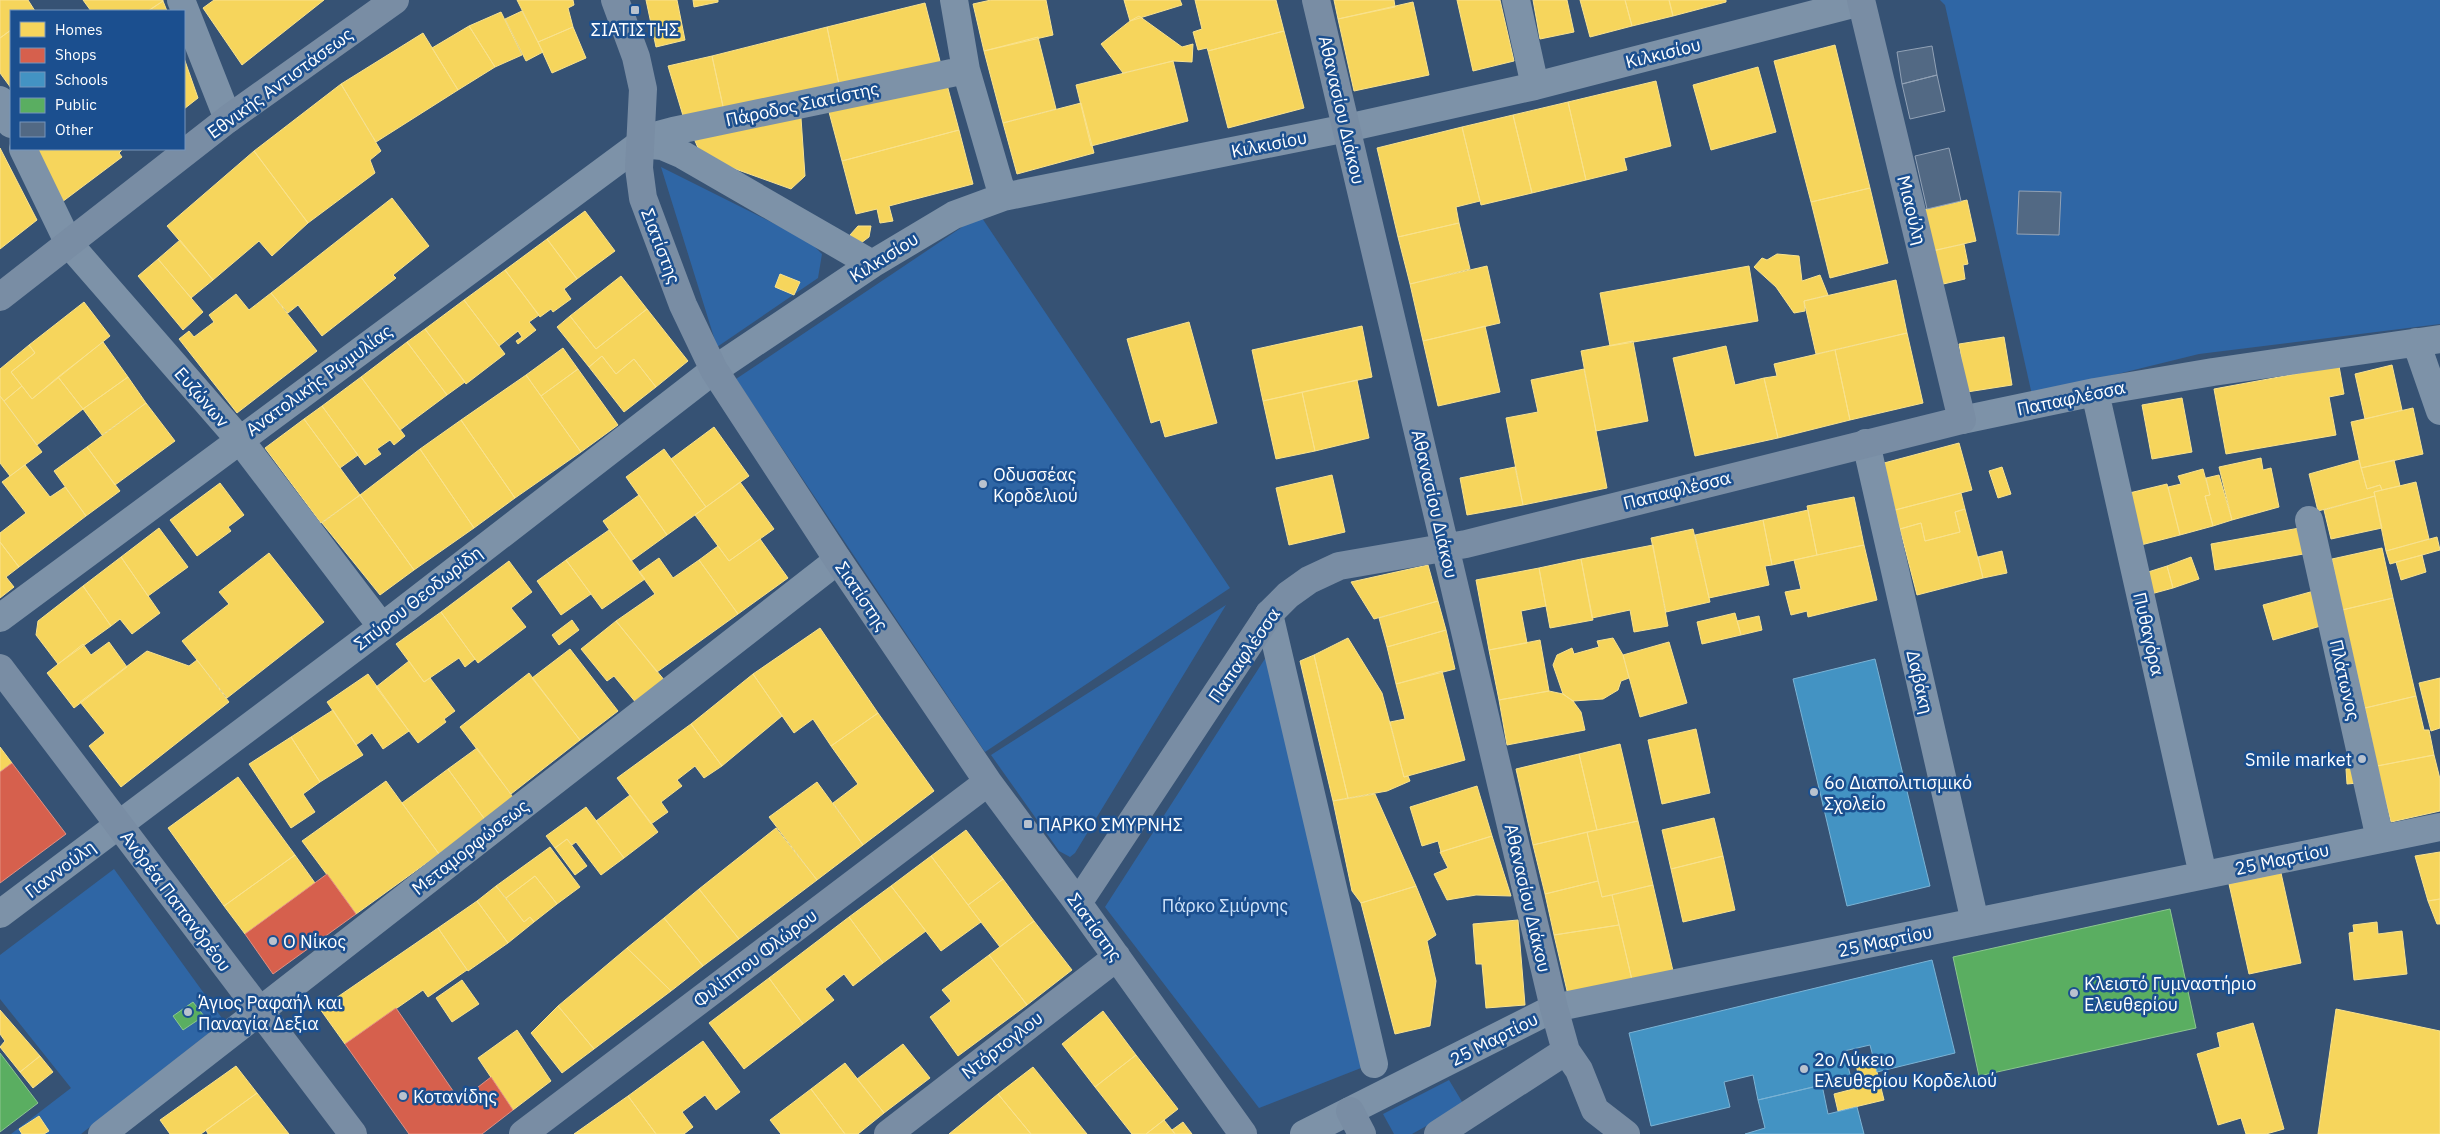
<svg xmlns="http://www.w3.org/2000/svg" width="2440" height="1134" font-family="'IBM Plex Sans',sans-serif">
<rect width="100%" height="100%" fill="#365274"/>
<path fill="#2f66a5" d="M1940,0H2440V324L2199,354L2032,395L1945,5Z
M661,167L809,241L822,254L818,278L717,347Z
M980,215L1230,588L985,752L736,379Z
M1226,605L1075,853L1070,857L1059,851L991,755Z
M1268,654L1361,1068L1259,1108L1105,907Z
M114,869L224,1021L81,1134H11L71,1088L0,999V955Z
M1449,1080L1464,1105L1412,1134H1394L1383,1114Z"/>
<path fill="#f6d55c" stroke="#f9e28d" d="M0,0H28L35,11H11V30L0,38Z
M83,0H163V1L148,11H91Z
M214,0H324L242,65L203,8Z
M517,0H573L574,5L568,8L573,27L538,42Z
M646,0H677L685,40L656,47Z
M693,0H718V2L694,7Z
M991,0H1046L1053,35L984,51L973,4Z
M1124,0H1180L1182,5L1130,21Z
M1195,0H1276L1284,31L1208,51L1207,48L1198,50L1193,32L1202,29Z
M1334,0H1394L1395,7L1338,19Z
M1457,0H1500L1514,61L1473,71Z
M1533,0H1567L1574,32L1540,39Z
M1580,0H1625L1632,26L1590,37Z
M1625,0H1669L1673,16L1632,26Z
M1669,0H1726V2L1673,16Z
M163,1L167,11H148Z
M1413,2L1429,75L1354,91L1338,19Z
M925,3L941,65L840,89L827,27Z
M522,11L543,52L526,61L505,19Z
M501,12L522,55L495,67L469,26Z
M1139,16L1182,47L1193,44L1192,62L1173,61L1123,73L1101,44L1130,21Z
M469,26L495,67L458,90L432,48Z
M573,27L586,58L552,73L538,42Z
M827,27L840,89L724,111L712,56Z
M11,30V88L0,73V38Z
M1284,31L1304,108L1228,128L1208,51Z
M423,33L458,90L376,142L341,84Z
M1038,37L1056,109L1003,123L984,51Z
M1835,45L1870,188L1811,202L1774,61Z
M712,56L724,111L684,119L668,66Z
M184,58L198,98L184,109Z
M1173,61L1188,121L1091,146L1076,85Z
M1758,67L1776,132L1711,150L1693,85Z
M946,81L959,130L842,161L829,112Z
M1656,81L1671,146L1624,158L1627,170L1586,180L1568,102Z
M341,84L381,151L370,160L375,173L308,223L254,151Z
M1568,102L1586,180L1532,193L1513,115Z
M1081,103L1094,153L1017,174L1003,123Z
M1513,115L1532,193L1481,205L1462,127Z
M801,118L805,176L791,189L702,157L692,134Z
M1462,127L1480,201L1456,207L1459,223L1398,237L1377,148Z
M959,130L973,184L889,206L893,221L880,223L877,209L856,214L842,161Z
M0,148L37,220L0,249Z
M37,149H123L119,153L122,157L62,202Z
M254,151L308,223L272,256L259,241L213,280L167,226Z
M1870,188L1888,263L1830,278L1811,202Z
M392,198L429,246L393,275L396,278L322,336L298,305L288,313L271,293Z
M1967,200L1976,241L1932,251L1923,210Z
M585,211L615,251L577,279L547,239Z
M1459,223L1470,269L1410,284L1398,237Z
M858,226H871L869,237L857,246L850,235Z
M547,239L577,279L564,289L571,299L553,312L551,309L540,317L505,270Z
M180,240L213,280L191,298L158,259Z
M1964,244L1968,264L1963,265L1965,279L1939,285L1932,251Z
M1777,254L1799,256L1802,281L1820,275L1828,295L1804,301L1805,311L1794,313L1776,287L1754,267L1762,258L1767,260Z
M158,259L203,312L183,330L138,276Z
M1487,266L1500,323L1423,341L1410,284Z
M1749,266L1758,321L1610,346L1600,293Z
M505,270L539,315L529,322L536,330L518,344L516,341L522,337L518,331L499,346L464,300Z
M780,274L800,282L794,295L775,287Z
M621,276L647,309L596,349L570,316Z
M1896,280L1907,333L1816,354L1804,301Z
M271,293L317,351L237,413L179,339L189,331L194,337L214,322L209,315L236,294L249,310Z
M464,300L505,354L466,384L425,329Z
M84,302L110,336L32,399L11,372L35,353L29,345Z
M647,309L688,361L656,387L634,359L616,374L602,356L589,367L557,327L570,316L596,349Z
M1189,322L1217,423L1165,437L1160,420L1151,423L1127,339Z
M1362,326L1372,377L1263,401L1252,350Z
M1485,326L1500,392L1438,406L1423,341Z
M425,329L465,382L447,395L407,342Z
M1907,333L1923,403L1850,420L1835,350Z
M2004,337L2012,385L1967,392L1959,344Z
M1633,341L1648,421L1596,431L1581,351Z
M103,342L128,377L83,409L58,377Z
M407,342L447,395L400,430L361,377Z
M29,345L35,353L11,372L22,386L4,401L0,396V369Z
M1726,346L1735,385L1764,378L1778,438L1695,456L1673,358Z
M563,348L578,369L541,396L526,375Z
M1835,350L1850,420L1778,438L1764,378L1777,376L1774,364Z
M602,356L616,374L634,359L656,387L624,412L589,367Z
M2392,365L2402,410L2365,419L2355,374Z
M2339,366L2344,394L2329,397L2336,435L2226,454L2214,389Z
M578,369L618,425L581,452L541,396Z
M1584,369L1607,488L1523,505L1506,418L1538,412L1531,380Z
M526,375L581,452L515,498L461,420Z
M58,377L83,409L37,445L4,401L22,386L32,399Z
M128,377L146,403L102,435L83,409Z
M361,377L405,436L394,445L390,440L377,449L381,454L365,465L322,406Z
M1357,380L1369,438L1315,451L1302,392Z
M1302,392L1315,451L1276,459L1263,401Z
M0,396L42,452L10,476L0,463Z
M2182,398L2192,452L2152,459L2142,405Z
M146,403L175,441L115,485L87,447Z
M322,406L358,455L340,468L304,419Z
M2413,408L2423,454L2361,468L2351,422Z
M304,419L360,495L321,523L265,448Z
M461,420L515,498L474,528L420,449Z
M714,427L749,476L706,507L671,459Z
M1959,443L1972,490L1895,510L1884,463Z
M87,447L120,491L86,516L54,471Z
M420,449L474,528L414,570L360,495Z
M664,449L706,507L667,535L626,477Z
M2261,458L2263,470L2271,468L2279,507L2232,520L2219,467Z
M2359,460L2367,489L2380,485L2382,490L2374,492L2375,496L2318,511L2309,474Z
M2394,460L2400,486L2382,490L2380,485L2367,489L2361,468Z
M25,465L50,497L65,487L86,516L19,567L0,542V533L26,513L2,482Z
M1515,467L1523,505L1467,515L1460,478Z
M2002,467L2011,494L1998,498L1989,471Z
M2203,469L2210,495L2205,496L2213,526L2180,535L2168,487L2181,484L2178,476Z
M1332,475L1345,532L1289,545L1276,488Z
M2219,475L2232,520L2213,526L2205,496L2210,495L2206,478Z
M740,482L774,529L729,561L695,515Z
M2416,482L2429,539L2386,551L2374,492Z
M220,483L244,515L228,527L231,531L197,556L170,520Z
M2167,484L2180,535L2137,546L2125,494Z
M1961,493L1965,509L1955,512L1960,532L1925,541L1921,523L1900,529L1895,510Z
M360,495L414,570L380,595L322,523Z
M639,495L667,535L631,561L603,521Z
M2375,496L2382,528L2331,539L2324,510Z
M1854,497L1864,545L1817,555L1807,506Z
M1965,509L1983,578L1917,595L1900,529L1921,523L1925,541L1960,532L1955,512Z
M1808,510L1817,555L1772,565L1763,520Z
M1763,520L1772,565L1765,566L1769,585L1709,598L1695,535Z
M2305,527L2309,553L2215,570L2211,544Z
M159,528L188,567L148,596L121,557Z
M1693,529L1710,602L1666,612L1651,538Z
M609,530L645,579L602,609L566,560Z
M2437,537L2440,550L2390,564L2386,551Z
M760,539L788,578L738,614L699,560L718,546L729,561Z
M0,542L19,567L6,577L14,587L0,598Z
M1653,545L1668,626L1634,632L1630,610L1592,618L1581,559Z
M1864,545L1877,600L1808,617L1807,611L1791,615L1785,592L1801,589L1794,560Z
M2382,548L2393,598L2342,610L2332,559Z
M2002,551L2007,573L1983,578L1978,557Z
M269,553L324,622L227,698L182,641L229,604L219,592Z
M2422,555L2426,572L2401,580L2396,562Z
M121,557L160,613L132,634L120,619L111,626L83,586Z
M2191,557L2199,579L2173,588L2167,566Z
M659,558L673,578L699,560L738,614L657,672L616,621L655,594L639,572Z
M1581,559L1593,620L1550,628L1539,568Z
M566,560L591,594L561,615L537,581Z
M509,561L532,592L511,608L526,627L478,663L441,612Z
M1428,565L1438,601L1374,619L1351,582Z
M2167,566L2173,588L2151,594L2145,573Z
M1539,568L1546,606L1521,611L1527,643L1489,650L1476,580Z
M83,586L111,626L58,664L36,635L38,621Z
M2314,591L2324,625L2273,640L2263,605Z
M2393,598L2416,696L2365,708L2342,610Z
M1438,601L1446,630L1387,647L1379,618Z
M441,612L475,659L465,667L459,658L424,682L396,644Z
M1735,613L1741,635L1702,644L1697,622Z
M1759,616L1762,630L1741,635L1737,621Z
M572,620L579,630L559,645L552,635Z
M616,621L665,681L637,704L614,676L607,681L581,649Z
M820,628L878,713L831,746L813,719L794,733L753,674Z
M1446,630L1455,669L1396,684L1387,647Z
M1348,638L1382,693L1404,777L1408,776L1410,781L1387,791L1348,798L1314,655Z
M1613,638L1623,655L1629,678L1621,681L1618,690L1603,699L1573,701L1563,694L1553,665L1557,655L1572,648L1574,654L1599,647L1597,641Z
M1540,640L1549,691L1499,700L1489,650Z
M109,642L127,667L74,708L47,673L83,644L91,655Z
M1669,642L1687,703L1640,717L1623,655Z
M570,649L618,711L580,740L532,678Z
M147,651L189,666L197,660L229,702L121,787L89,746L105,733L80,702Z
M1314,655L1348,798L1333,801L1300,661Z
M409,661L424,682L430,678L455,711L444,719L446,722L418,743L376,687Z
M1442,671L1465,760L1404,777L1390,722L1405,719L1396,684Z
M529,673L580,740L511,794L460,727Z
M368,674L409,731L383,749L372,733L356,745L327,702Z
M753,674L782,716L722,766L691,724Z
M2440,678V728L2431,731L2419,683Z
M1549,691L1563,694L1573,701L1581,712L1585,730L1507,745L1499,700Z
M2416,696L2424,730H2429L2434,755L2377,766L2365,708Z
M333,710L363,755L320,782L291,737Z
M878,713L934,791L863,845L833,803L858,784L831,746Z
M691,724L722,766L704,778L695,766L677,780L682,786L661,802L668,812L651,824L617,778Z
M1696,729L1710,793L1662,804L1648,740Z
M291,737L320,782L303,794L315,812L291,828L249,764Z
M1620,744L1638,821L1597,830L1579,754Z
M0,747L12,763L0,772Z
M477,748L515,800L486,821L448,769Z
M1579,754L1597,830L1533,845L1516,769Z
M2434,755L2440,779V811L2391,822L2377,766Z
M2357,768L2358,783L2347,784L2346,769Z
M448,769L486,821L439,854L402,803Z
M238,777L295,855L224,906L168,828Z
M386,781L439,854L356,914L302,841Z
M817,782L863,845L817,880L769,817Z
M1477,786L1492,836L1441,852L1438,841L1422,846L1410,807Z
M1375,794L1416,886L1361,903L1352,891L1333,801Z
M630,795L658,832L624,858L596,821Z
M586,807L624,858L601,875L576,842L572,845L567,839L555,848L546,836Z
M1714,818L1723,856L1671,869L1662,830Z
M1638,821L1653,885L1602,897L1587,832Z
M776,828L817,880L739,939L699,889Z
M966,830L1003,879L968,905L931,856Z
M1587,832L1598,881L1545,894L1533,845Z
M1492,836L1511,896L1476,895L1447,900L1434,874L1448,868L1440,852Z
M567,839L587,866L575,875L555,848Z
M550,847L580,887L557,904L535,876L506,898L496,886Z
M2440,852V899L2428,901L2415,856Z
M295,855L315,883L245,934L224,906Z
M931,856L981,922L941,951L891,886Z
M1723,856L1735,910L1683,922L1671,869Z
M2281,873L2301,963L2249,974L2229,884Z
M535,876L557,904L534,922L530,917L524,922L506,898Z
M1003,879L1034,921L1000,947L968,905Z
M1598,881L1602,897L1612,895L1619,925L1554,935L1545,894Z
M1653,885L1673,971L1632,980L1612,895Z
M496,886L524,922L530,917L534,922L508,943L477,901Z
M891,886L926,931L883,963L849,917Z
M1416,886L1436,935L1427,941L1436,981L1430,1026L1395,1034L1361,903Z
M699,889L739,939L703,966L664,918Z
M2440,899V924H2437L2428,901Z
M477,901L508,943L468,971L438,928Z
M849,917L883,963L853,986L844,974L825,989L834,1000L803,1024L769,978Z
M664,918L703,966L671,991L627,948Z
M1518,920L1525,1005L1486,1008L1482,964H1476L1473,924Z
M1034,921L1072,970L1027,1005L989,955Z
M2377,922L2378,934L2402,931L2407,974L2354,980L2349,933L2354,932L2353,925Z
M1619,925L1632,980L1568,995L1554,935Z
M438,928L467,970L428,997L423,990L345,1044L320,1009Z
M627,948L671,991L594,1049L558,1006Z
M989,955L1027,1005L958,1056L930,1017L951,1001L942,990Z
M769,978L803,1024L744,1069L709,1023Z
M462,980L479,1004L452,1022L436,998Z
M558,1006L594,1049L562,1073L531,1033Z
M2336,1009L2440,1031V1134H2318Z
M0,1010L40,1056L20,1072L0,1047L5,1041L0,1034Z
M1103,1011L1136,1055L1095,1087L1062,1044Z
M2253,1023L2284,1129L2266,1134H2246L2241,1118L2218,1125L2197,1054L2220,1047L2217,1033Z
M517,1030L551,1081L513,1110L478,1058Z
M703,1041L740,1092L716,1110L705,1095L682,1112L693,1127L684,1134H656L628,1096Z
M903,1044L930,1078L884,1113L857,1079Z
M1136,1055L1178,1109L1146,1134H1132L1095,1087Z
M40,1056L53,1072L33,1088L20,1072Z
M1873,1056L1884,1100L1838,1111L1834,1094L1861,1087L1855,1060Z
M845,1063L884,1113L858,1134H845L811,1089Z
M236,1066L257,1093L201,1134H170L160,1120Z
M1033,1067L1087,1134H1031L998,1094Z
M811,1089L845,1134H781L770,1120Z
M257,1093L289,1134H208L206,1130Z
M998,1094L1031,1134H949Z
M628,1096L656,1134H574Z
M39,1116L49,1131L44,1134H22L19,1129Z
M1164,1120L1175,1134H1146Z
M1183,1122L1192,1134H1175L1172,1130Z"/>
<path fill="#d6604d" stroke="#e29082" d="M12,763L66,834L0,883V772Z
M327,874L356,914L273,974L245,934Z
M396,1008L460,1101L491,1077L513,1110L482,1134H409L345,1044Z"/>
<path fill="#4393c3" stroke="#7bb3d5" d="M1875,659L1930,886L1847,906L1793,679Z
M1932,960L1955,1053L1877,1072L1870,1045L1844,1051L1851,1078L1758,1100L1753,1075L1724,1082L1730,1107L1651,1126L1629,1033Z
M1822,1085L1828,1114L1857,1107L1864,1134H1745L1765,1128L1758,1100Z"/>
<path fill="#5aae61" stroke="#8cc690" d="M2170,909L2196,1028L1979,1076L1953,957Z
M193,1002L204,1016L183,1030L173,1016Z
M0,1053L38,1103L0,1132Z"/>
<path fill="#526984" stroke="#92a2b6" d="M1932,46L1937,75L1902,84L1897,52Z
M1937,75L1945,111L1910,119L1902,84Z
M1949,148L1961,201L1927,209L1915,156Z
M2019,191L2061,192L2059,235L2017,234Z"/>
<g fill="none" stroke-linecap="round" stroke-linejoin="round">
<path stroke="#7d92a8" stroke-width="28" d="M181,0L228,119
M954,0L966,70L1003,197
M1516,0L1535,86
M0,100L11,124
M640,144L662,146L683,155L872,264
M23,149L69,244L239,439L382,627
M2416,342L2440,411
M2095,392L2203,875
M1962,420L2095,392L2213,372L2440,339
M1866,443L1975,922
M2309,520L2380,839
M1269,614L1374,1064
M0,618L640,144L658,135L673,131L966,70
M0,914L382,627L714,370L872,264L954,215L1003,197L1347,128L1535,86L1861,2
M102,1134L838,560
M1304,1134L1554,1008L2440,827"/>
<path stroke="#798da4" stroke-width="28" d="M615,0L636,57L643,89L639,168L643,198L683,305L714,370L838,560L988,782L1078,903L1243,1134
M1316,0L1554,1008L1566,1051L1579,1070L1595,1110L1626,1134
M0,297L228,119L395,0
M0,668L353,1134
M1078,903L1269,614L1288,595L1309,580L1339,566L1466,544L1962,420L1861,0
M1350,1111L1362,1134
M523,1134L988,782
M888,1134L1117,957
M1438,1134L1566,1051"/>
</g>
<g fill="#b9c2ce" stroke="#1b4f8f" stroke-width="2">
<rect x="630" y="5" width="10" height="10" rx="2.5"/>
<circle cx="983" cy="484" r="5"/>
<circle cx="2362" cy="759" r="5"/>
<circle cx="1814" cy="792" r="5"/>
<rect x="1023" y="819" width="10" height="10" rx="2.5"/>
<circle cx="273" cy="941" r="5"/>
<circle cx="2074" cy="993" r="5"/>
<circle cx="188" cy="1012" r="5"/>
<circle cx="1804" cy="1069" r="5"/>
<circle cx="403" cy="1096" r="5"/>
</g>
<g text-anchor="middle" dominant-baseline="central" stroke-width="5" stroke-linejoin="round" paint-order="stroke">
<g font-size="18" fill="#fff" stroke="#1b4f8f" text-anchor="start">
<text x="635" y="29" text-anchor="middle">ΣΙΑΤΙΣΤΗΣ</text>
<text x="993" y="474">Οδυσσέας<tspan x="993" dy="21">Κορδελιού</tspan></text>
<text x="2352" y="759" text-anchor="end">Smile market</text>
<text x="1824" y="782">6ο Διαπολιτισμικό<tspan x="1824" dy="21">Σχολείο</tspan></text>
<text x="1038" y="824">ΠΑΡΚΟ ΣΜΥΡΝΗΣ</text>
<text x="283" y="941">Ο Νίκος</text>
<text x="2084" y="983">Κλειστό Γυμναστήριο<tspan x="2084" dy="21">Ελευθερίου</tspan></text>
<text x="198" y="1002">Άγιος Ραφαήλ και<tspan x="198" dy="21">Παναγία Δεξια</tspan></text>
<text x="1814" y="1059">2ο Λύκειο<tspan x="1814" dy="21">Ελευθερίου Κορδελιού</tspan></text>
<text x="413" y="1096">Κοτανίδης</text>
</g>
<g font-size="18" fill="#fff" stroke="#1b4f8f">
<text transform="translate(1663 53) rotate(-14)">Κιλκισίου</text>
<text transform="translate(280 83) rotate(-36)">Εθνικής Αντιστάσεως</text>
<text transform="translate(802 104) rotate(-12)">Πάροδος Σιατίστης</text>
<text transform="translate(1342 110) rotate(77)">Αθανασίου Διάκου</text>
<text transform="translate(1269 144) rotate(-11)">Κιλκισίου</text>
<text transform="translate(1912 210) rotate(76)">Μιαούλη</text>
<text transform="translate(661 246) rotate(69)">Σιατίστης</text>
<text transform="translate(884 257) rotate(-32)">Κιλκισίου</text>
<text transform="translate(319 380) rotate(-36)">Ανατολικής Ρωμυλίας</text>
<text transform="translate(202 397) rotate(49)">Ευζώνων</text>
<text transform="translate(2071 398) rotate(-12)">Παπαφλέσσα</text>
<text transform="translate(1677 490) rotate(-14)">Παπαφλέσσα</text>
<text transform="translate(1435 504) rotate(77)">Αθανασίου Διάκου</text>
<text transform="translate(862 596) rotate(56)">Σιατίστης</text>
<text transform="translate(418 598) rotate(-38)">Σπύρου Θεοδωρίδη</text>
<text transform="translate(2149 634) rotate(77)">Πυθαγόρα</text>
<text transform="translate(1244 655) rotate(-55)">Παπαφλέσσα</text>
<text transform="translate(2345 680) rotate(77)">Πλάτωνος</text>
<text transform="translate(1920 682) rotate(77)">Δαβάκη</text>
<text transform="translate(470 847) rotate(-38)">Μεταμορφώσεως</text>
<text transform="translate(2282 859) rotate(-12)">25 Μαρτίου</text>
<text transform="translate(60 869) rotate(-37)">Γιαννούλη</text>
<text transform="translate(1528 898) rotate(77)">Αθανασίου Διάκου</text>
<text transform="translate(176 901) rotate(53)">Ανδρέα Παπανδρέου</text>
<text transform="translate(1095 927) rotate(54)">Σιατίστης</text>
<text transform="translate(1885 941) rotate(-12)">25 Μαρτίου</text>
<text transform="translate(755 958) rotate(-37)">Φιλίππου Φλώρου</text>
<text transform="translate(1494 1039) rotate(-27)">25 Μαρτίου</text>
<text transform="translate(1002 1045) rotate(-38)">Ντόρτογλου</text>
</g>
<g font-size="18" fill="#cfe3fa" stroke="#1b4f8f">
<text x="1225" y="905">Πάρκο Σμύρνης</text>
</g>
</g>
<rect x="10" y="10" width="175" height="140" fill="#1b4f8f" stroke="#7695bc"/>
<rect x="20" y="22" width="25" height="15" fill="#f6d55c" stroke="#7695bc"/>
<text x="55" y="35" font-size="15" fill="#ffffff">Homes</text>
<rect x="20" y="48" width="25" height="15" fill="#d6604d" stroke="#7695bc"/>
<text x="55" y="60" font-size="15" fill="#ffffff">Shops</text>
<rect x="20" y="72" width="25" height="15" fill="#4393c3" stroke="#7695bc"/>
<text x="55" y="85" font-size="15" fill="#ffffff">Schools</text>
<rect x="20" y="98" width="25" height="15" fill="#5aae61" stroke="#7695bc"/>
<text x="55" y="110" font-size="15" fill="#ffffff">Public</text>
<rect x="20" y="122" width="25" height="15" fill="#526984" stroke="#7695bc"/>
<text x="55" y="135" font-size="15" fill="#ffffff">Other</text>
</svg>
